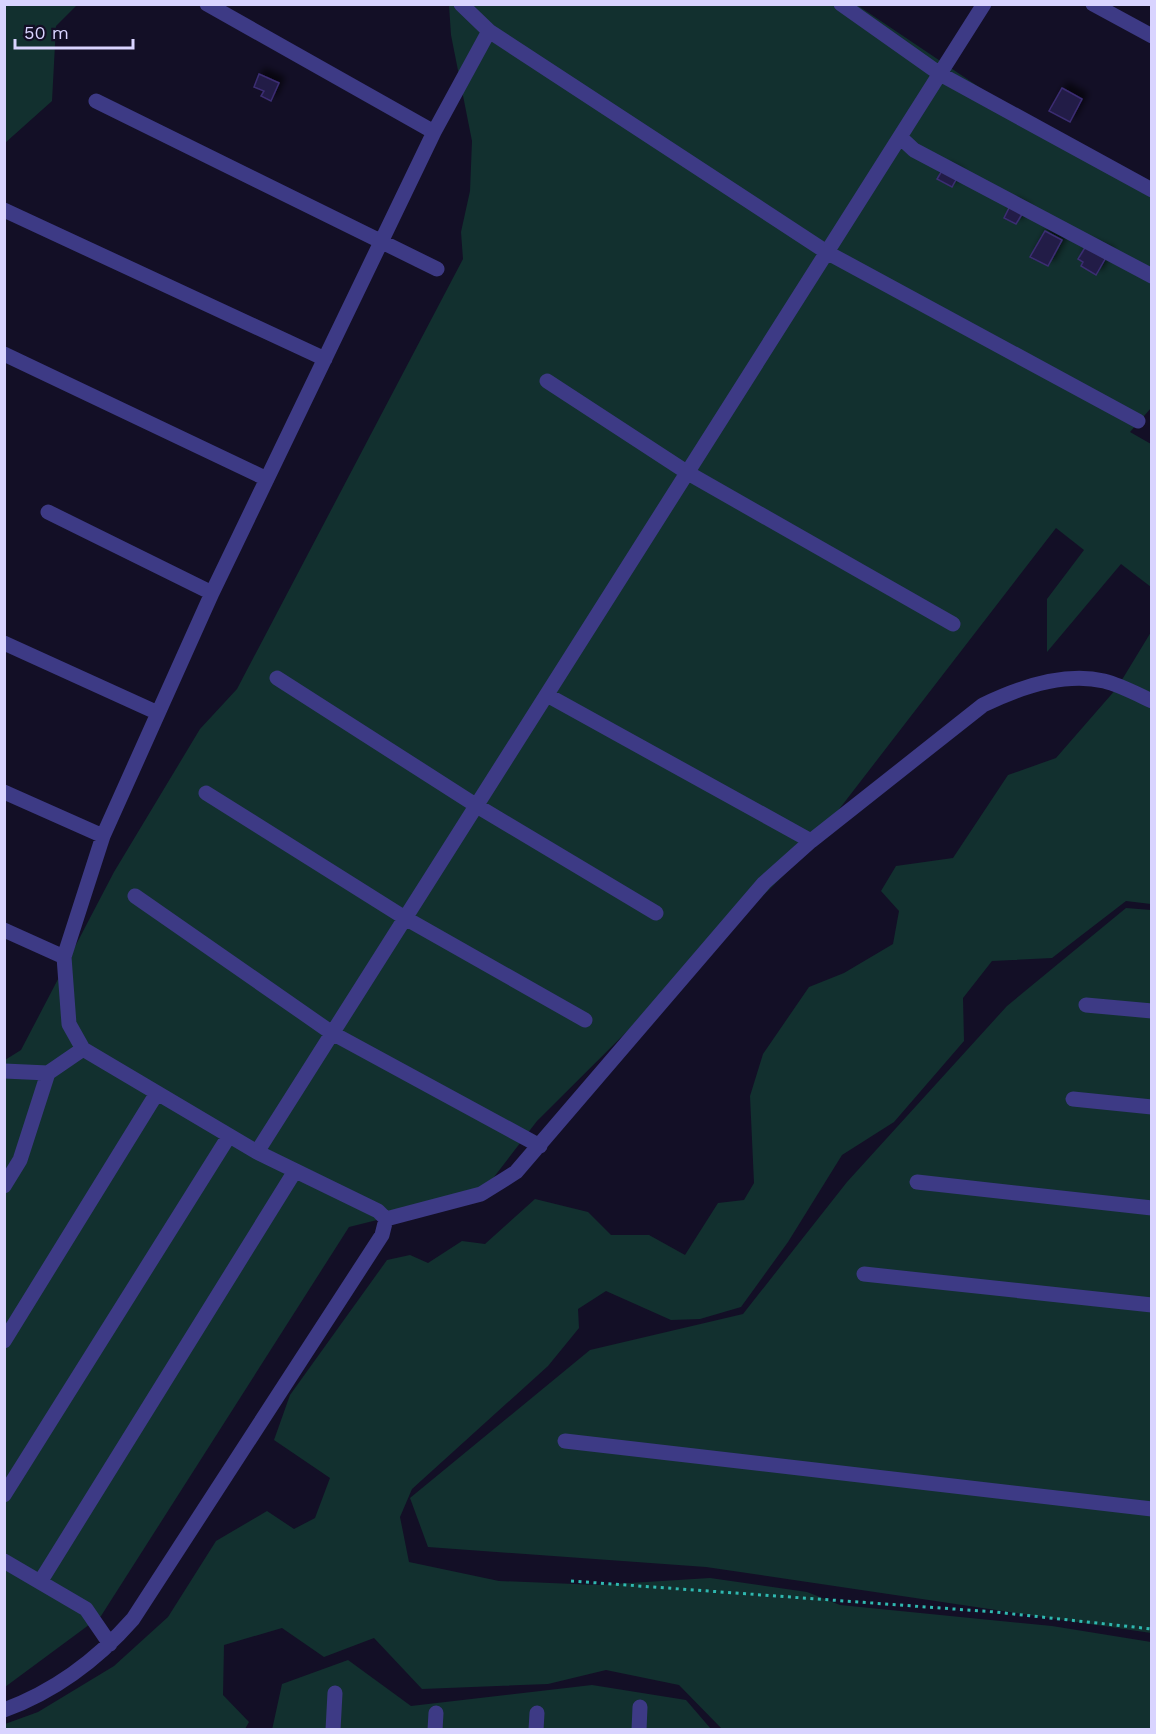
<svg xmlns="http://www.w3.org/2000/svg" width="1156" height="1734" font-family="'Work Sans',sans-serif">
<defs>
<filter id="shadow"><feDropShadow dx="5.5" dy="-5.5" stdDeviation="3" flood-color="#0009"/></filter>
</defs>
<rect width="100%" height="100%" fill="#130f26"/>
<path fill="#12302f" d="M5,4L77,5L56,26L52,101L5,143Z
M449,5H857L1049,134L1151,190V408L1130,432L1151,444V587L1121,564L1047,652V599L1084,550L1056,528L803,856L537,1121L481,1194L349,1227L101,1616L5,1687V1060L21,1050L114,872L200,729L237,689L463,259L461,232L470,191L472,141L451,35Z
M1151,632V904L1126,901L1052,958L992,961L963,998L964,1041L894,1122L842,1155L788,1242L741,1307L700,1319L671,1320L606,1291L578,1309L579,1328L548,1366L412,1489L400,1517L409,1562L499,1581L598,1585L710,1578L807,1592L840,1605L1052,1626L1151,1642V1729H722L679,1685L606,1670L548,1684L422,1689L374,1638L324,1657L282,1628L224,1645L223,1695L249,1722L245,1729L5,1730V1724L38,1712L114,1666L168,1617L216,1541L267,1511L294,1529L315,1518L330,1478L274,1440L290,1395L387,1260L410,1255L428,1263L462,1241L485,1244L535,1199L588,1212L611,1235H649L685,1255L718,1203L744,1200L754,1183L750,1096L763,1054L809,987L844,973L893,944L899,911L881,891L896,866L953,858L1008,775L1056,758L1117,688Z
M1126,908L1151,910V1633L706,1567L428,1547L410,1498L590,1350L743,1314L847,1182L1007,1006Z
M348,1660L411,1706L592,1685L686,1700L711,1729L272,1730L282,1684Z"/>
<path fill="#241b47" stroke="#3b2d73" stroke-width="1.5" filter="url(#shadow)" d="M259,74L279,83L271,101L261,96L264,91L254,87Z
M1062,88L1082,99L1070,122L1049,111Z
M943,169L958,176L952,187L937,179Z
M1011,204L1024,211L1016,224L1004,218Z
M1045,231L1062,240L1048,266L1030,257Z
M1086,246L1108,254L1096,275L1081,266L1083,262L1078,259Z"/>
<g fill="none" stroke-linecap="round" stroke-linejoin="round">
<path stroke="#2fb8b0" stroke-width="3" stroke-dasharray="3 4.5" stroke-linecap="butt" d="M571,1581L995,1612L1152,1629"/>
<path stroke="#3d3a85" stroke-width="15" d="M207,4L434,132
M461,4L489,31L828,253L1138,421
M841,4L940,74L1152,190
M1093,4L1152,36
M96,101L437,269
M900,137L914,150L1152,276
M4,210L325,359
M4,354L267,479
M547,381L688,473L953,624
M48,512L212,593
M4,643L158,713
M277,678L477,806L656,913
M547,695L811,841
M4,792L103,836
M206,793L405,918L585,1020
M135,896L332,1033L540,1146
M4,930L64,957
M1086,1005L1152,1011
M4,1071L48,1073L83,1049
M1073,1099L1152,1107
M257,1152L83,1049L69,1024L64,957L103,836L212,593L434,132L489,31
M917,1182L1152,1208
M4,1186L20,1160L48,1073
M386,1219L481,1194L516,1172L764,883L811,841L983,705C1018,688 1065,672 1104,681C1120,685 1137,694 1152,701
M864,1274L1152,1305
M4,1341L157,1093
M565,1441L1152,1509
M4,1495L229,1136
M4,1561L86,1609L110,1644
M40,1582L295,1171
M4,1710C56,1691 97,1660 133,1619L382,1235L386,1219L378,1211L257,1152L984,4
M333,1730L335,1693
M435,1730L436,1713
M536,1730L537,1713
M639,1730L640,1707"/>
</g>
<rect width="1156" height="1734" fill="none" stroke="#d9d4ff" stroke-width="12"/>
<path d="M15 39v9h118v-9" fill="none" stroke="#d9d4ff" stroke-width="3"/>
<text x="24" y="39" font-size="18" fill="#d9d4ff" stroke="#130f26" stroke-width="4.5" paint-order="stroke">50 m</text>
</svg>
